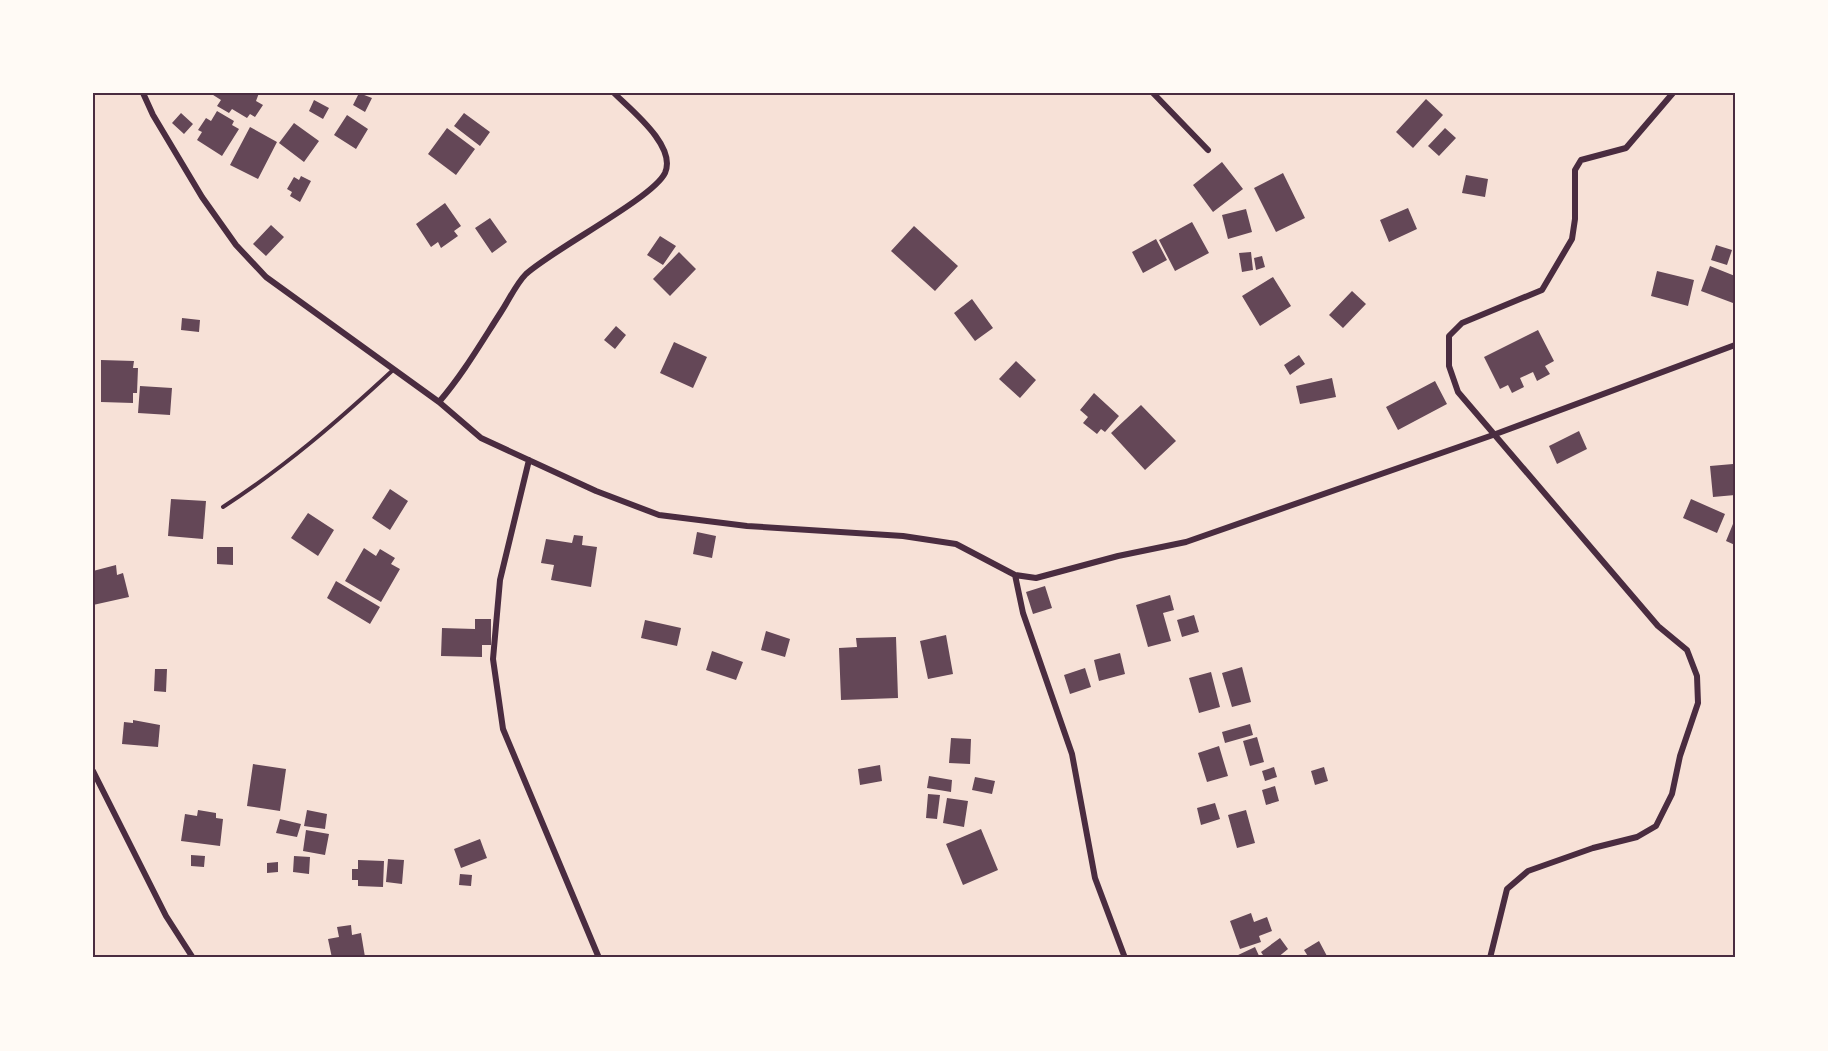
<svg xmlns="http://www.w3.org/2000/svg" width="1828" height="1051" font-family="'Nunito Sans',sans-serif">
<rect width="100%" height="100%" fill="#f7e1d7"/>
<path fill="#644757" d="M210,93H259L256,101L263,105L255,117L250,114L247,118L232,109L229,113L217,106L221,100Z
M359,93L372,98L365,112L353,105Z
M1426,99L1443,115L1413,148L1396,132Z
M314,100L329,108L323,119L309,111Z
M217,111L234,121L232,125L239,129L222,156L197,140L202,132L198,130L206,118L211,121Z
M181,113L193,124L184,134L172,123Z
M464,113L490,132L480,146L454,126Z
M347,115L368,129L356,149L334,135Z
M294,123L319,141L304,162L279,143Z
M250,127L277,142L258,179L230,165Z
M447,128L475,149L456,175L428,154Z
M1445,128L1456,138L1439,156L1428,146Z
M1222,162L1243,189L1213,212L1193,185Z
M1283,173L1305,218L1276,232L1254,188Z
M1466,175L1488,179L1485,197L1462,193Z
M301,176L311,181L300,202L290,196L292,192L287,189L294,177L299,180Z
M445,203L461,226L454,231L458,236L441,248L438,242L431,247L416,224Z
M1408,208L1417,229L1389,242L1380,220Z
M1246,209L1252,232L1228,239L1222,215Z
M490,218L507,242L492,253L475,228Z
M1192,222L1209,253L1175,271L1159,240Z
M271,225L284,237L266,256L253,244Z
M914,226L958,266L935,291L891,251Z
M660,236L676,246L663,265L647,255Z
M1156,239L1167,260L1143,273L1132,252Z
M1716,245L1732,250L1727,265L1711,260Z
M679,252L696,269L670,296L653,279Z
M1251,252L1253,270L1242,272L1239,253Z
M1262,256L1265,267L1256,270L1254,258Z
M1710,266L1735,276L1733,303L1701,291Z
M1657,271L1694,280L1688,306L1651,296Z
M1273,277L1291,306L1260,326L1242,296Z
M1352,291L1366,304L1343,328L1329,315Z
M972,299L993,328L975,341L954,313Z
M182,318L200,320L199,332L181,330Z
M616,326L626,335L615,349L604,340Z
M1538,330L1554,361L1545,366L1550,374L1537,381L1533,372L1520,378L1524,387L1512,393L1508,385L1500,389L1484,357Z
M674,342L707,357L693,388L660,373Z
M1299,355L1305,364L1290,375L1284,365Z
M101,360L134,361L133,368H138L137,393H133V403L101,402Z
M1016,361L1036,380L1020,398L999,379Z
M1332,378L1336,397L1300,404L1296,386Z
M1435,381L1447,404L1398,430L1386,407Z
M140,386L172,388L170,415L138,413Z
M1094,393L1119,416L1105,432L1101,429L1097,434L1083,423L1088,417L1080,410Z
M1141,405L1176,441L1145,470L1111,433Z
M1579,431L1587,449L1557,464L1549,446Z
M1733,464L1735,495L1713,497L1710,466Z
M390,489L408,501L390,530L372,518Z
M171,499L206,501L203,539L168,536Z
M1691,499L1725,514L1717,533L1683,518Z
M308,513L334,530L318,556L291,538Z
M1735,519V545L1726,541Z
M697,532L716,536L712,558L693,554Z
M574,535L583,536L582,545L597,547L591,587L551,580L554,565L541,563L546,539L572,543Z
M217,547H233V565L217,564Z
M364,548L376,556L380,549L395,558L391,564L400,569L381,602L345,581Z
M116,565L117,575L123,573L129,597L93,605V571Z
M336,581L380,607L370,624L327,598Z
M1045,586L1052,608L1033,614L1026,592Z
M1170,595L1174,610L1163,613L1171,641L1148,647L1136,605Z
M1194,615L1199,632L1182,637L1177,620Z
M475,619H491V645H482V657L441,656L442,628L475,629Z
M645,620L681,628L677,646L641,638Z
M766,631L790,639L785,657L761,650Z
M946,635L953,674L928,679L920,641Z
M896,637L898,698L841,700L839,648L857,647L856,638Z
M712,651L743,662L736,680L706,670Z
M1120,653L1125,674L1099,681L1094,660Z
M1242,667L1251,702L1232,707L1222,673Z
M1085,668L1091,687L1070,694L1064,675Z
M155,669H167L166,692L154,691Z
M1211,672L1220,707L1199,713L1189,678Z
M133,720L160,725L158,747L122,744L124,722L133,723Z
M1250,724L1253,735L1225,743L1222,732Z
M1257,737L1264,762L1250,766L1243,741Z
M951,738L971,739L970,764L949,763Z
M1219,746L1228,776L1207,782L1198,753Z
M253,764L286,769L280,811L247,806Z
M880,765L882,781L860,785L858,769Z
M1274,767L1277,777L1265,781L1262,771Z
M1324,767L1328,781L1315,785L1311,771Z
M929,776L952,780L951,792L927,788Z
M975,777L995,781L992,794L972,790Z
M1275,786L1279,801L1266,805L1262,790Z
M928,794L940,795L937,819L926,818Z
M947,798L968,801L964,827L943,823Z
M1215,803L1220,819L1201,825L1197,808Z
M198,810L216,813V818L223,819L220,846L181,841L185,814L197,816Z
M307,810L327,814L325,829L304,826Z
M1246,810L1255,843L1237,848L1228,815Z
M280,819L301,824L297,837L276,833Z
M981,829L998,870L963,885L946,844Z
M306,830L329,834L325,855L303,851Z
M480,839L487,858L461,868L454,849Z
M191,855L205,856L204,867L191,866Z
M294,856L310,857L309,874L293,872Z
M388,859L404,860L402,884L386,882Z
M358,860L384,861L383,887L358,886V880H352V869H358Z
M278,862V872L267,873V863Z
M460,874L472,875L471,886L459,885Z
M1251,913L1254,922L1267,917L1272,931L1259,936L1261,942L1240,949L1230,921Z
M351,925L352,935L361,933L365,957L332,958L328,939L339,937L337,927Z
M1280,938L1288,949L1277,958H1265L1261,952Z
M1319,941L1328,958H1309L1304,950Z
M1255,947L1260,958H1237L1236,956Z"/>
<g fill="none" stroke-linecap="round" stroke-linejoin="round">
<path stroke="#4a2c40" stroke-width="4" d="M223,507C285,467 339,420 393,370"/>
<path stroke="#4a2c40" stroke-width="6" d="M143,93L153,115L202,197L236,245L266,277L439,402L481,438L596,491L659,515L747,526L903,536L956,544L1015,575L1036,578L1118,556L1186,542L1493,435L1735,345
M1153,93L1208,150
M439,402C463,374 481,343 501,312C509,300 516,284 526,274C555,248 653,198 665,173C677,146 631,110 614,93
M529,460L500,580L493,659L503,729L599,958
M1015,575L1023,613L1072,754L1095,878L1125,958
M93,771L166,916L193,958
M1490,958L1507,889L1528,871L1593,848L1637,837L1656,826L1672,794L1680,756L1698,703L1697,676L1687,650L1658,626L1458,392L1449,366V336L1462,323L1542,290L1572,239L1575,219V170L1581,160L1626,148L1673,93"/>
</g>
<rect width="1828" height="1051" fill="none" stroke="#fffaf5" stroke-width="189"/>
<rect x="94" y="94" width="1640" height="862" fill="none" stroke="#4a2c40" stroke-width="2"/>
</svg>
